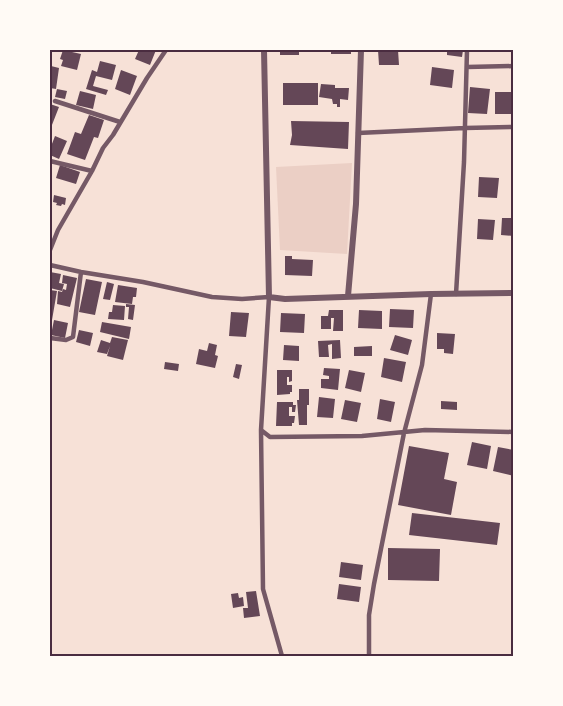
<svg xmlns="http://www.w3.org/2000/svg" width="563" height="706" font-family="'Exo 2',sans-serif">
<rect width="100%" height="100%" fill="#f7e1d7"/>
<path fill="#ebcfc5" d="M352,163L347,254L280,250L276,167Z"/>
<path fill="#644757" d="M63,50L81,54L77,70L61,66L63,60L60,59Z
M139,50H156L150,65L135,59Z
M280,50H299V55H280Z
M331,50H351V54H331Z
M378,50H398L399,65H379Z
M447,50H463L462,57L447,55Z
M100,61L116,65L112,80L96,76L93,86L108,90L106,95L86,89L92,70L97,72Z
M51,66L59,68L56,89L50,88Z
M432,67L454,70L452,88L430,85Z
M121,70L137,76L130,95L115,89Z
M283,83H318V105H283Z
M321,84L335,85V88H349L348,100L340,99V107H337V104H333L332,99L319,97Z
M470,87L490,89L487,114L468,113Z
M57,89L67,91L65,99L55,97Z
M80,91L96,95L93,109L76,105Z
M495,92H511V114H495Z
M50,104L59,107L50,130Z
M89,115L104,120L98,138L94,137L85,160L67,154L75,132L81,134Z
M291,121L349,122L348,149L290,145L292,135Z
M55,136L67,141L59,159L50,155V149Z
M60,165L80,172L76,184L56,178Z
M479,177L499,178L497,198L478,197Z
M54,195L66,198L65,205L62,204L61,206L56,205L57,203L53,202Z
M502,218H514V236L501,235Z
M478,219L495,220L493,240L477,239Z
M285,256H292V259L313,260L312,276L285,275Z
M50,272L61,274L59,283L64,284L62,291L50,288Z
M63,275L77,278L70,307L57,304L58,291L62,292L63,289L66,290L67,284L62,283Z
M86,279L102,282L95,315L79,312Z
M107,282L114,284L110,300L103,299Z
M118,285L137,288L136,297H133L132,304L115,302Z
M50,290L57,291L52,320L50,319Z
M126,304L135,305L133,320L128,319L129,307H126Z
M113,305L125,306L124,320L108,319L109,312H112Z
M390,309L414,310L413,328L389,327Z
M329,310H343V331H333L334,318H331V329H321V316H328Z
M359,310L382,311V329L358,328Z
M231,312L249,313L246,337L229,336Z
M281,313L305,314L304,333L280,332Z
M54,320L68,323L65,338L51,335Z
M102,322L131,327L129,339L100,332Z
M79,330L93,333L90,346L76,342Z
M437,333L455,334L453,354L444,353V349H437Z
M395,335L412,340L408,355L390,350Z
M112,337L128,340L123,360L107,356L110,346L107,354L97,352L101,340L110,343Z
M340,340L341,358L332,359V344L328,345L329,357H319L318,341Z
M209,343L217,345L215,355L218,356L215,368L196,364L199,349L207,351Z
M284,345L299,346V361L283,360Z
M372,346V356H354V347Z
M384,358L406,362L402,382L381,377Z
M165,362L179,364L178,371L164,369Z
M236,364L242,365L239,379L233,377Z
M324,368L340,369L338,390L321,388V379H329V376L323,375Z
M277,370H292V381L289,382V377H287V385H292V392H290V394L277,395Z
M349,370L365,373L361,392L345,388Z
M299,389H309V405H307V425H299L297,400H299Z
M319,397L335,399L333,418L317,417Z
M380,399L395,402L391,422L377,419Z
M345,400L361,403L357,422L341,419Z
M441,401L457,402V410L441,409Z
M277,402H293V405H296L295,412H292V407H289V416H295L294,423H292V426H276Z
M472,442L491,446L487,469L467,465Z
M409,446L449,453L444,479L457,482L451,515L398,505Z
M498,447L514,450V476L493,471Z
M412,513L500,523L497,545L409,535Z
M388,548L440,549L439,581L388,580Z
M341,562L363,565L361,580L339,577Z
M339,584L361,587L359,602L337,599Z
M256,591L260,616L244,618L243,608H248L246,592Z
M238,593L239,598L243,597L244,606L233,608L231,594Z"/>
<g fill="none" stroke-linecap="round" stroke-linejoin="round">
<path stroke="#755966" stroke-width="4.5" d="M467,67L514,66
M55,101L120,122
M358,133L465,128L514,127
M50,161L92,171
M50,250L58,230L92,171L103,148L113,135L147,78L166,50
M50,265L81,272L143,282L212,297L242,299L269,297L261,430L270,437L362,436L425,430L514,432
M456,294L464,162L467,50
M50,338L66,340L73,337L81,272
M261,430L263,589L282,656
M369,656V615L374,584L404,433L422,365L431,294"/>
<path stroke="#755966" stroke-width="6" d="M264,50L269,297L285,299L431,294L514,293
M348,296L356,204L361,50"/>
</g>
<rect width="563" height="706" fill="none" stroke="#fffaf5" stroke-width="102"/>
<rect x="51" y="51" width="461" height="604" fill="none" stroke="#4a2c40" stroke-width="2"/>
</svg>
